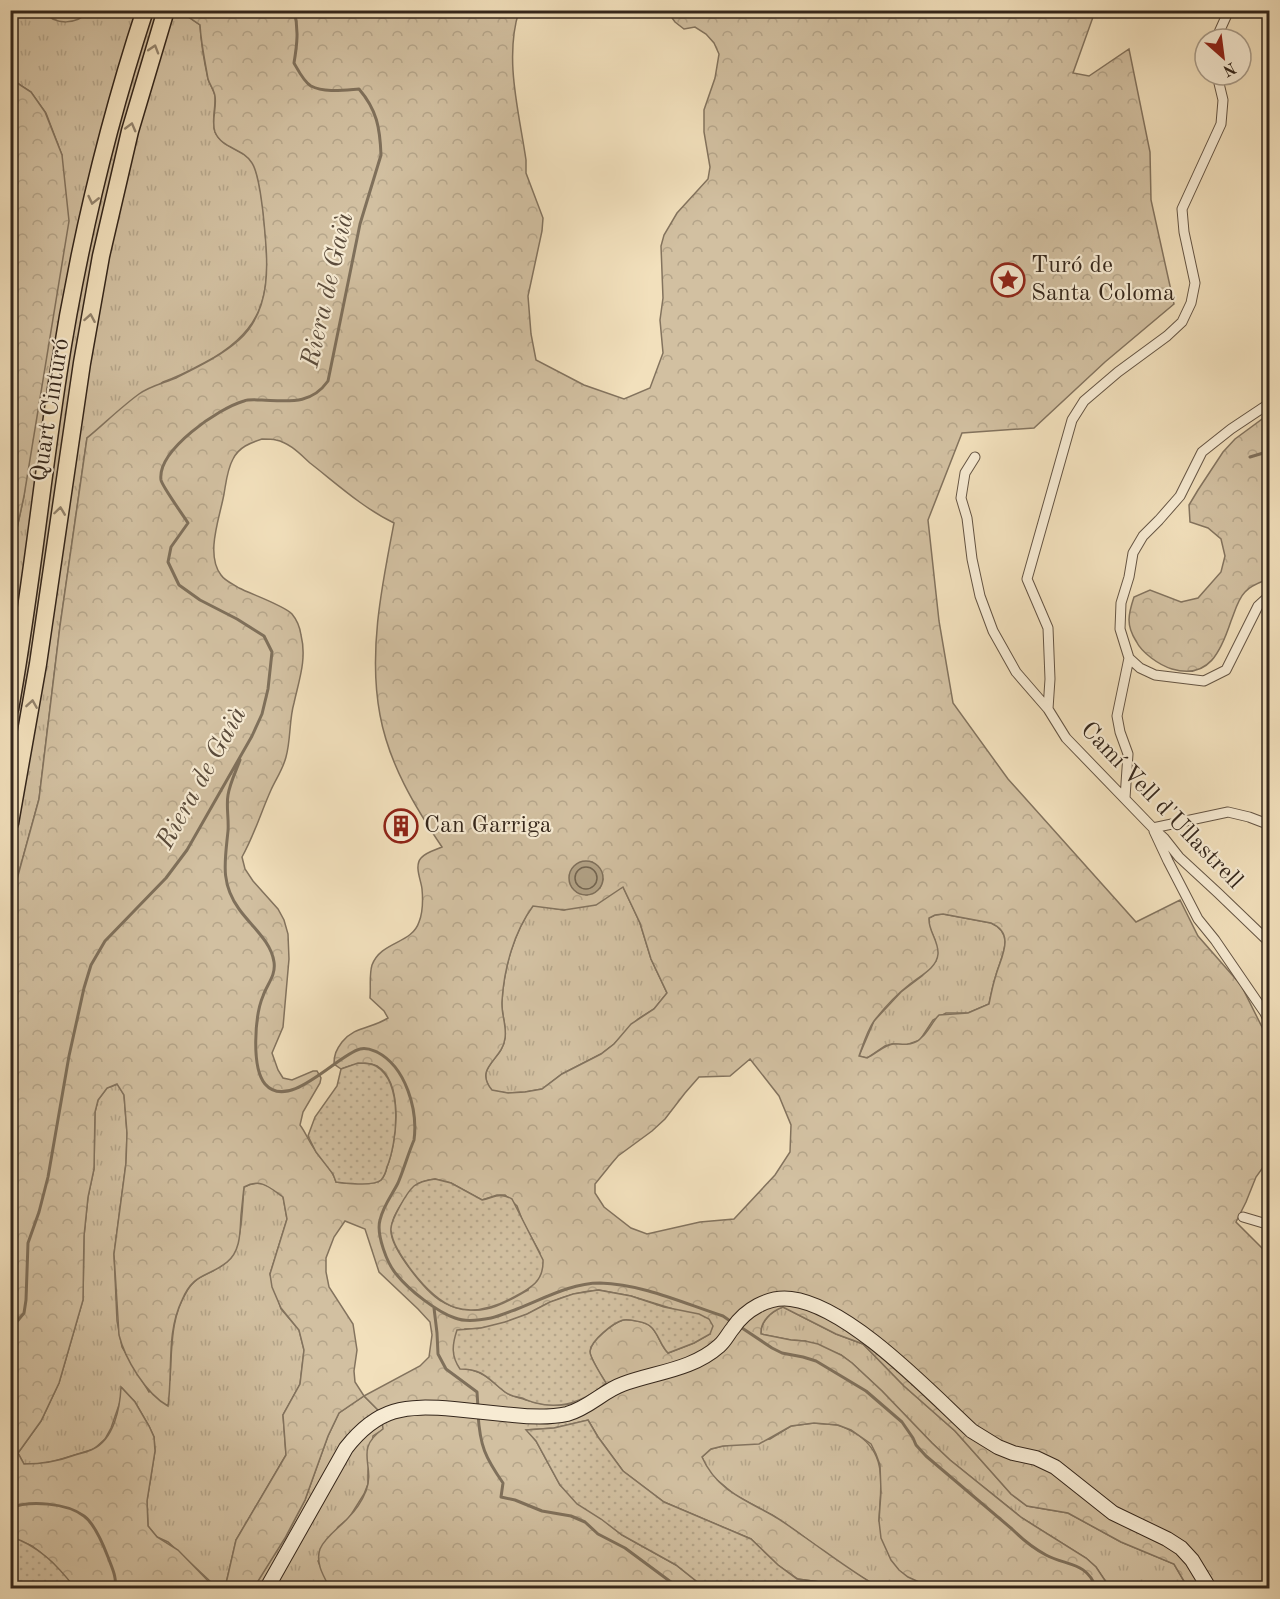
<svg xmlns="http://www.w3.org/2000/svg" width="1280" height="1599" font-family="'Old Standard TT',serif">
<defs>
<pattern id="grass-tufts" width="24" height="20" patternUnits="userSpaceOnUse" patternTransform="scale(1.5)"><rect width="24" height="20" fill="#d2c0a1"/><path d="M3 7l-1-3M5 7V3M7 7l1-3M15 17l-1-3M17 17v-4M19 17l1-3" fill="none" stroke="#b5a58a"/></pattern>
<pattern id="forest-crowns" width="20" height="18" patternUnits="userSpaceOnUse" patternTransform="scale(1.5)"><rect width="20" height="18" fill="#d2c0a1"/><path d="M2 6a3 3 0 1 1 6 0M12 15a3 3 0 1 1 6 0" fill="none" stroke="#b5a58a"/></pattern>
<pattern id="garden-dots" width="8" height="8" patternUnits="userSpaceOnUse" patternTransform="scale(1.5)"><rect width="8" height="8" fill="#d2c0a1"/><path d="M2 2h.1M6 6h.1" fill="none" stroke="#b5a58a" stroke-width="1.8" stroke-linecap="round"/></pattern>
</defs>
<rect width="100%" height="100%" fill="#f2e0bc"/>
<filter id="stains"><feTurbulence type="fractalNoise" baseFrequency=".00333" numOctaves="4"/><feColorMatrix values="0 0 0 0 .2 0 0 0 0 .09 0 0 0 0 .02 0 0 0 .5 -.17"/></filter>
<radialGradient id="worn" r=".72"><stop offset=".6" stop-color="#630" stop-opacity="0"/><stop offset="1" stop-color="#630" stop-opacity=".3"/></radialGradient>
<path fill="url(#grass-tufts)" stroke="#83735e" stroke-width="1.5" d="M11,11H42L45,14L85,15L90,11H176L181,12L200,25C201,43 204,61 208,79C210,85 214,90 215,96C216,108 211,121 215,132C223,150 247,148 255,167C262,186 263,210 265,230C271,294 265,331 204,363C191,370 178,377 163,382L87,438L60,626L39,799L11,901V556L24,496L62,155L46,113L31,92L11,79Z
M623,887L640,923L651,959L667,993L654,1009L638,1019L614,1044L601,1054L562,1074L542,1089L525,1092L508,1093L492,1091C473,1067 503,1060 505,1038C507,1026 501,1014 502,1001C504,968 514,932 533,905L564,910Z
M943,914L991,923C1016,933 1001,957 996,975C993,984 991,994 989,1004L968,1013H946L933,1020L920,1040L906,1045L892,1044L885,1046L867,1058L859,1056L874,1021L901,992L922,976L936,961L935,940L929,926V918L935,915Z
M118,1084L124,1095L127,1133L126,1163L114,1254L117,1321L122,1347L149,1392L170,1380C172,1349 170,1318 187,1291C197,1273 214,1274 227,1262C243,1247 242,1207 244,1187C261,1178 269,1186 283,1196L287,1219L270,1274L281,1309L299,1330L304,1350L300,1384L283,1415L286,1455L236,1540L225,1588H215L212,1583L168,1542L157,1537L148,1526L147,1501L155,1451L154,1437L149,1426L135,1402L122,1388L120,1402L111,1428L105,1439L94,1449L55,1461L39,1464H24L18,1453L41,1421L59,1383L83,1300L84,1236L88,1197L94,1169L95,1112L98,1100L107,1088Z
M783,1307L836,1334L863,1344L904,1386L955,1431L1011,1494L1027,1506L1068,1513L1121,1542L1174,1564L1188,1588H1110L1096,1567L1086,1558L1022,1518L950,1460L932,1443L882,1391L852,1363L841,1355L805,1341L791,1340L761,1334C760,1321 772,1311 783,1307Z
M364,1396L381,1413L384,1429L373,1436L368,1471V1484L364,1494L349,1518L338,1527L318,1561L330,1588H253L285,1538L305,1500L328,1436L339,1413Z
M814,1423C822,1424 830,1424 837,1425C845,1427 852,1431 858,1435C889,1456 880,1489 879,1521L947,1586L952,1588H880L846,1568L803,1536L772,1515L735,1495L716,1479L707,1469L702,1457L711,1449L723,1446L770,1439L791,1426Z"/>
<path fill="url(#forest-crowns)" stroke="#83735e" stroke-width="1.5" fill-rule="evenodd" d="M42,11H90C76,25 56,26 42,11Z
M176,11H519C504,58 519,112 526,160V173L543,218L542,231L528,296L531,334L536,360L584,385L624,399L650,388L663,353L660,320L663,298L661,246L664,235L677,213L708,179L710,167L704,132V110L715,78L719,54L714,43L706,34L695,27L684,29L675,22L667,11H1097L1093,17L1073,73L1089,76L1129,49L1150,152L1151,200L1174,304L1105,362L1034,428L962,433L928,520L939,621L953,703L1008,779L1136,922L1180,900L1198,936L1241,985L1269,1041V1159L1256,1177L1246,1202L1236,1222L1269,1255V1588H1188L1174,1564L1121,1542L1068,1513L1027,1506L1011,1494L955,1431L904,1386L863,1344L836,1334L783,1307C772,1311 760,1321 761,1334L791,1340L805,1341L818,1344L841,1355L852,1363L882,1391L932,1443L950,1460L1022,1518L1086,1558L1096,1567L1110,1588H952L919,1582L908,1577L899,1570L891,1560L881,1538L879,1521L881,1492L880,1465L876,1454L871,1444L851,1430L838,1425L814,1423L791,1426L759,1444L723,1446L711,1449L702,1457C716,1489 743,1499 772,1515C783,1521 793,1529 803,1536C829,1554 852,1572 880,1588H831L826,1584L820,1582L798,1579L778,1565L751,1539L664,1502L623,1471L598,1437L588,1420L554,1428L527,1430L536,1441L560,1485L622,1535L676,1565L705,1588H330C324,1577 315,1563 320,1549C325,1537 339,1528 348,1518C355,1511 362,1501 366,1491C376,1465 353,1450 383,1429L381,1413L364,1396L339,1413L328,1436L305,1500L285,1538L255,1586L253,1588H225L236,1540L286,1455L283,1415L300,1384L304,1350L299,1330L281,1308L272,1287L270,1274L287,1219L283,1197C269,1187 261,1178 244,1187C243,1196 242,1205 241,1215C240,1231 241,1251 227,1262C207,1278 194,1272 182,1300C166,1333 173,1370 168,1406C146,1394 125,1359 119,1335L114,1254L126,1163L127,1133L124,1095L117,1084L107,1088L98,1100L95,1112L94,1169L88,1197L84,1236L83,1300L59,1383L41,1421L18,1453L24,1464C42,1464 59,1461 75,1455C81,1453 88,1452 93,1449C114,1439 120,1408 121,1387L135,1402L149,1426L154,1437L155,1451L147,1501L148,1526L157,1537L178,1550L215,1588H75L52,1562L32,1546L11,1537V901L39,799L60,626L87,438C104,424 121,407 139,394C150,386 164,383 176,378C198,367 221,356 239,340C275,307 267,256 263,212C261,198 259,174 252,163C243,148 222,149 215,132C211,121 217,108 215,96C214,90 210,85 208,79C205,61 201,43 200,25L181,12ZM262,439C266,439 272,439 276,440C290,443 300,454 310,463C337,484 363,508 394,523C382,585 368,652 380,715C389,764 415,807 442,847C436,850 426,852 421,858C414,866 421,880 422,889C423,900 423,912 419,922C412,944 381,941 372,965C369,975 371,988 370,998L384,1011L388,1018C371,1029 355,1026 342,1042C336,1050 334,1055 334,1064L341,1069C352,1065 366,1060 377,1066C404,1083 397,1142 387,1167C386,1171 384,1177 381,1180C374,1187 346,1183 336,1182C333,1169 322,1161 315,1150C309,1142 306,1133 300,1125L303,1112L320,1083L321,1078L317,1071H313L292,1080L283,1078L278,1070L272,1053L283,1027L289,959L288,934L284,920L278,909L253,881L245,869L242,857C254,836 261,812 271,790C276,779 283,769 286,757C291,739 289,720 294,703C299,680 307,659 301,635C300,628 297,620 292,614C285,606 251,594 239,588C233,584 225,581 221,575C205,554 220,517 224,494C226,483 227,470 233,459C239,447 250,443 262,439ZM584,862H592L603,879L600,888L587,895L577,892ZM623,887L640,923L651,959L667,993L654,1009L631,1024L614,1044L601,1054L562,1074L542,1089L525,1092L508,1093L492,1090C473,1067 503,1060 505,1038C507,1026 501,1014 502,1001C504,968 514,932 533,906L564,910L596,905ZM943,914L991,923C1016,934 1001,957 996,975C993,984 991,994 989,1004L968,1013L939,1015C932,1022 929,1031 921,1038C914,1046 903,1044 893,1044C884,1045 876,1054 867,1058L859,1056C863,1045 867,1031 874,1021C884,1008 897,994 910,984C920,976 937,968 938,954C939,941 928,931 929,918L935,915ZM750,1059L779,1096L791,1125L790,1152L775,1175L734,1219L700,1222L647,1234L631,1228L604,1207L595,1193V1184L612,1163L618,1156L652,1131L665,1119L685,1093L699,1077L730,1076ZM435,1179L451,1183L482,1200L497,1195H505L517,1206L523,1222L540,1253L528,1290C515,1297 500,1307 486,1309C472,1312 453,1309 441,1301C426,1292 391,1249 391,1231C391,1220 397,1210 403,1202C412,1187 417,1181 435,1179ZM345,1221L365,1229L379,1272L418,1309L430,1322L432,1335L429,1357L420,1366L364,1396L355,1382L354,1371L357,1350L353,1324L329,1287L326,1272V1258L334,1237ZM599,1290L631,1296L673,1309L710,1334L694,1343L668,1353C660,1345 658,1332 650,1326C646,1322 628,1319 623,1320C613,1323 591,1341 590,1351C589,1357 602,1376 606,1384C598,1389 590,1396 582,1400C566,1408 543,1405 526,1400C519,1397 511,1397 505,1392C491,1381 487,1374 469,1369L465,1329C486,1330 509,1322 528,1314C535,1310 542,1306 549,1303C564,1296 582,1291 599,1290Z
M11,79L31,92L45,112L62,155L69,221L24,496L11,556Z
M1269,414V579C1261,582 1251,585 1245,592C1238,599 1235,611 1231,621C1221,651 1209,680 1172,669C1159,665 1142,653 1136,641C1126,625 1128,615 1134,597L1150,590L1181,602L1198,598L1221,572L1225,556L1221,539L1208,528L1190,522L1189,505L1198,490L1223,452L1235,439Z"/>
<path fill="url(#garden-dots)" stroke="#83735e" stroke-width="1.5" d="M358,1063C364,1063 371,1063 376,1066C404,1083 397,1142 387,1167C386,1171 384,1177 381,1180C374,1187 346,1183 336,1182L333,1174L316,1152L308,1136L315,1117L337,1086L341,1069Z
M435,1179L451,1183L482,1200C495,1197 500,1192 512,1199L543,1260C544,1281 531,1288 514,1297C466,1323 440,1309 409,1267C402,1257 392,1243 391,1230C390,1221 407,1192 414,1186C419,1182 428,1180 435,1179Z
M598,1290L631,1296L664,1307L699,1314L709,1319L713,1326L710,1334L694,1343L668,1353C660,1345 658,1332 650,1326C646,1322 628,1319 623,1320C613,1323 591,1340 590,1351C589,1357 602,1376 606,1383C586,1400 562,1410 536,1403C531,1402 527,1400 522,1398C516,1397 510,1396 505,1392C488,1379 484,1369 460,1369C451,1356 452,1345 457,1330L481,1328L505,1322L527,1314L550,1302L573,1294Z
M588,1420L598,1437L623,1471L664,1502L751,1539L778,1565L797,1579L820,1582L826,1584L831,1588H705L676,1565L622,1535L601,1519L577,1504L560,1485L536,1441L526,1430L554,1428Z
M11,1537C38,1545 58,1566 75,1588H11Z"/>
<path fill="#b1a185" stroke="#7f705b" stroke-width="1.5" d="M569 878a17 17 0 1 1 34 0a17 17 0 1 1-34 0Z"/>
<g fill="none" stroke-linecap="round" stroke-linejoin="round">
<path stroke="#726450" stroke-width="1.5" d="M575 878a11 11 0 1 1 22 0a11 11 0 1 1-22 0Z"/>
<path stroke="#7f705b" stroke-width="3" d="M1250,457L1270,451
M240,760C236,771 230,783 228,795C226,806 229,819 228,831C225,861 220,883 239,909C251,926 271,941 274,962C276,976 267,984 263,996C255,1015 251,1067 265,1084C289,1112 337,1055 360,1049C367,1047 372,1050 377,1052C406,1067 418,1110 414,1140C408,1154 404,1169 398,1183C392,1195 383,1206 380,1220C376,1234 387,1264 397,1275C409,1290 437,1312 455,1318C465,1322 481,1320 491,1318C500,1316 509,1312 517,1309C543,1299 571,1283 600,1283C642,1284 683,1303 723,1316L733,1323
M434,1308L437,1333L438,1354L446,1369L477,1392L478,1408
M739,1326L772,1348L782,1353L803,1357L816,1361L866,1391L902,1422L913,1438L916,1445L926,1456L1012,1529C1022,1539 1033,1548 1046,1555C1067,1566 1087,1562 1096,1588
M10,1330L24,1313L26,1300L28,1243L39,1212L48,1177L69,1056L84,988L91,965L105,941L166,878L187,850L252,736L262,714L268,689L272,652L264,636L237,619L200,600L179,585L168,562L171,547L188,523C183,515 162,486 161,480C157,450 219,408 244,401C249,399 256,400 262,400C289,401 311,405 328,381L360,224L381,155C380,128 377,110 359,89C345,90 324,93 311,86C304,82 298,70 294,63C297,45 299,29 294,10
M478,1414C480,1446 485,1457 503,1483L501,1497L515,1500L542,1511L571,1516L585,1522L598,1534L625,1548L679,1588
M10,1508C30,1500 67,1503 84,1516C95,1524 103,1544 108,1557C112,1568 117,1577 115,1588"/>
<g stroke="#645443" stroke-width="11">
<path id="street" d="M1216,39L1229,10
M975,457L965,473L961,498L967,518L972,559L980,596L993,631L1016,672L1048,709L1066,738L1153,828L1164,838L1179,857L1218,893L1270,943
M1129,658L1140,668L1155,675L1204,681L1226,670L1258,606L1270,595
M1048,709L1050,679L1048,628L1027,579L1072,420L1084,401L1118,372L1167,336L1182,322L1191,303L1195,283L1184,232L1182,209L1221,124L1223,100L1217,75
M1125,798L1128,754L1120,732L1117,716L1129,658L1120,629L1121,603L1129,577L1133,553L1143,536L1159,520L1180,496L1202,452L1231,429L1270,403
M1153,828L1228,812L1249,817L1270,825
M1154,831L1168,861L1198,919L1215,940L1265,1013L1270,1024
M1243,1217L1270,1225"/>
</g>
<g stroke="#34261b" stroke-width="16">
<path id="secondary" d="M267,1588L346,1448C378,1407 405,1405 454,1409C474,1411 494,1413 513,1415C531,1417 549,1418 567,1414C589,1408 603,1391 623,1384C656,1372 692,1370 719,1346C725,1341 728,1334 733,1328C745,1310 768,1296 791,1299C849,1306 930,1392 972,1431L998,1447L1013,1453L1036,1458L1055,1467L1113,1513L1167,1539L1181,1548L1192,1560L1209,1588"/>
</g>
<g stroke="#34261b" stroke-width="19">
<path id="highway" d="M10,709C30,599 41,487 58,376C77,253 106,129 145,10
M10,823L38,664L82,363L101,256L130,131L166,10"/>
</g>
<use href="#street" stroke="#f7ebd3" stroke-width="9"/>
<use href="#secondary" stroke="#f7ebd3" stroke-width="14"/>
<use href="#highway" stroke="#f2e0bc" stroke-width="16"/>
</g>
<defs><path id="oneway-chevron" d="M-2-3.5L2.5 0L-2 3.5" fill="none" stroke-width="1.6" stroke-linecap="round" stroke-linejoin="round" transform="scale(1.5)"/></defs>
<g stroke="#93836c">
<use href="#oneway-chevron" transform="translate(154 49) rotate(-73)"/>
<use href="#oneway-chevron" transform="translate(131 127) rotate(-75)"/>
<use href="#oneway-chevron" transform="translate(93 200) rotate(103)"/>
<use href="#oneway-chevron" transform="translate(90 318) rotate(-80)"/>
<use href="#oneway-chevron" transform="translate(60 511) rotate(-82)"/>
<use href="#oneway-chevron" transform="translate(32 704) rotate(-81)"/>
</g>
<defs>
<g id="sight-ring" transform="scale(1.725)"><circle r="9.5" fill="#f7ebd3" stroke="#8f2418" stroke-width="1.5"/><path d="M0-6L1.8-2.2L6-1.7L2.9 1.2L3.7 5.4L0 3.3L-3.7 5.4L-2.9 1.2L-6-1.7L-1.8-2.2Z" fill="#8f2418"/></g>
<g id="building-ring" transform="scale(1.725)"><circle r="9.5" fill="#f7ebd3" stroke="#8f2418" stroke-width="1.5"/><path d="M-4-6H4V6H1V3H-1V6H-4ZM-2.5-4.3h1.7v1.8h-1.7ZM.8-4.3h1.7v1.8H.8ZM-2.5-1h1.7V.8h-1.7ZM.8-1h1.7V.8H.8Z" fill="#8f2418"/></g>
</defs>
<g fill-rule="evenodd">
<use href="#sight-ring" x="1008" y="280"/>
<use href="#building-ring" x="401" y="826"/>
</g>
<g text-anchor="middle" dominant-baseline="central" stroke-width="4.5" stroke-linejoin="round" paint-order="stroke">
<g font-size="24" fill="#34261b" stroke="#f7ebd3" text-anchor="start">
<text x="1031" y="266">Turó de<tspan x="1031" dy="28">Santa Coloma</tspan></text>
<text x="424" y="826">Can Garriga</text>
</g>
<g font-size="24" fill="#34261b" stroke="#f7ebd3">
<text transform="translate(51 410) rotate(-81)">Quart Cinturó</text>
<text transform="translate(1161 806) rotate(46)">Camí Vell d'Ullastrell</text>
</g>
<g font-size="26" font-style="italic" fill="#5a4b3b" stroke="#f7ebd3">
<text transform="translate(328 290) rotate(-77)">Riera de Gaià</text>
<text transform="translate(202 778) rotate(-61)">Riera de Gaià</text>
</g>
</g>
<rect width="1280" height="1599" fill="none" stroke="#f2e0bc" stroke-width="36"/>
<rect x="12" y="12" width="1256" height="1575" fill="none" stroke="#34261b" stroke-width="3"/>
<rect x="18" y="18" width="1244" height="1563" fill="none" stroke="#34261b" stroke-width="1.5"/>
<g transform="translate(1223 57) rotate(152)"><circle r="28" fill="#f7ebd3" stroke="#a99c89" stroke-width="1.5"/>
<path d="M0-4.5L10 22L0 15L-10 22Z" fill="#8f2418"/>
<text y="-9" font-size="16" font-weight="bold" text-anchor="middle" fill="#34261b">N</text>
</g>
<rect width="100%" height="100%" filter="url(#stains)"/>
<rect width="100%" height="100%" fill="url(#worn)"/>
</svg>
